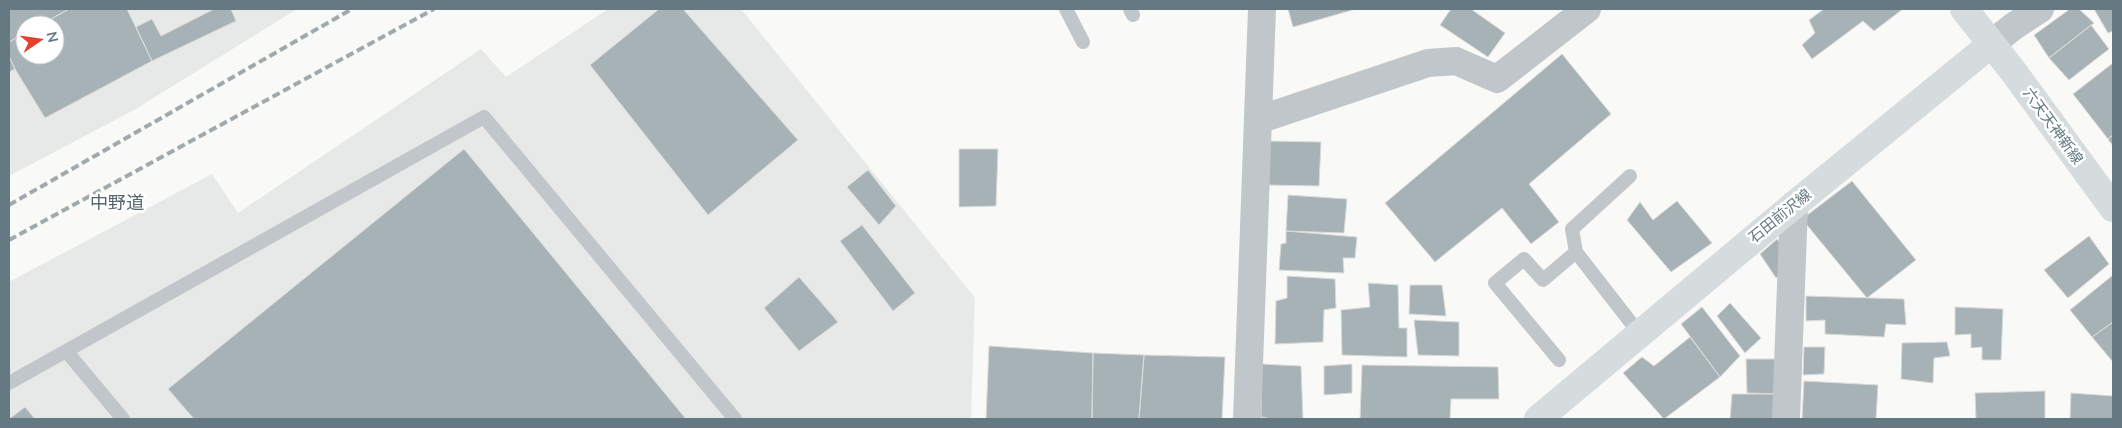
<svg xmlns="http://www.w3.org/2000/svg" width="2122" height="428" font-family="'Nunito Sans','Noto Sans JP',sans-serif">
<rect width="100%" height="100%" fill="#f9f9f7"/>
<path fill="#e7e9e8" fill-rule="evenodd" d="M9,9H297L134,110L9,176ZM25,25H55V55H25Z
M608,9H741L975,298L971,419H9V282L212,174L238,213L481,49L506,77Z"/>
<path fill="#a7b2b6" stroke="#dbdbd9" d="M9,9H69L40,25H25V33L9,42Z
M69,9H127L152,61L45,118L15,69L9,56V42L25,33V55H55V25H40Z
M214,9H231L236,21L152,61L136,27L152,19L161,36Z
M659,9H683L798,140L708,215L590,65Z
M1288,9H1356L1293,27Z
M1451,9H1471L1505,33L1488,57L1440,25Z
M1824,9H1903L1874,31L1863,21L1812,59L1802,45L1815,33L1809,20Z
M2070,9H2079L2094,23L2049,58L2034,35Z
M2094,9H2113V31L2108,33Z
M2091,25L2109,49L2069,80L2049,58Z
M1562,54L1611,114L1529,184L1559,222L1531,244L1502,208L1435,262L1385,203Z
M9,56L15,69L9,72Z
M2113,63V135L2108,139L2073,94Z
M2113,135V146L2108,139Z
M1268,141L1321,142L1319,186L1267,185Z
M464,149L686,419H194L168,389Z
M959,149H998L996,206L959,207Z
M868,170L896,206L879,225L847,187Z
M1852,181L1916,260L1867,298L1802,219Z
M1288,195L1347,199L1344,233L1286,231Z
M1677,201L1712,243L1671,272L1627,220L1640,202L1653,220Z
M862,225L915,293L893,311L840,241Z
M1286,231L1357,237L1355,258H1343L1344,273L1279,270L1281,244L1286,243Z
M2089,236L2109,264L2068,298L2044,270Z
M1777,239L1786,252L1787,268L1776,278L1760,254Z
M2113,275V322L2092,337L2070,310Z
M1287,276L1335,279L1336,308L1324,310L1323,342L1275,344L1276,301L1287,298Z
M799,277L838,322L799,351L764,308Z
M1368,283L1398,285L1399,328H1407V357L1342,355L1341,310L1370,307Z
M1410,285H1442L1446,316L1409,314Z
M1806,296L1904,299L1906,325L1886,324L1884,337L1825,334V320L1806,321Z
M1730,303L1761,338L1745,353L1717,316Z
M1702,307L1740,356L1720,377L1681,324Z
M1955,307L2003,309L2001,360H1982V347L1971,348V334L1955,335Z
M1414,320L1459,322V356L1418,355Z
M2113,322V362L2092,337Z
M1690,337L1720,377L1664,419L1623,373L1642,357L1654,366Z
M1947,342L1950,356L1934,358L1933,383L1901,379L1902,343Z
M989,346L1093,353L1092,419H986Z
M1804,347H1825L1824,374L1803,375Z
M1093,353L1144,355L1139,419H1092Z
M1144,355L1225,357L1222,419H1139Z
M1746,359H1782V394L1747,393Z
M1262,364L1301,366L1303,419H1272L1261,417Z
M1352,364V393L1324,395V366Z
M1362,365L1498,367L1499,399H1451L1450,419H1360Z
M1804,381L1878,385L1876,419H1802Z
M2045,391V419H1976L1975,393Z
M2071,393L2113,396V419H2070Z
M1732,394H1782L1780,419H1730Z
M25,407L35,419H9Z"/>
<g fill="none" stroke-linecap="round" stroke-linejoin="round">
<path stroke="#c0c6c9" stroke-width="14" d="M1066,9L1083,42
M1130,9L1133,15
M1576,252L1572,229L1630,176
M67,352L123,419
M1559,360L1495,283L1524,259L1543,280L1576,252L1639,333
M9,383L484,117L735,419"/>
<path stroke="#c0c6c9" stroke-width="28" d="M1258,120L1428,63L1456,61L1497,79L1587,9
M1247,419L1262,9
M1786,419L1794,205"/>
<path stroke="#c0c6c9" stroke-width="28" d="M1990,45L2014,26L2040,9"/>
<path stroke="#d6dbde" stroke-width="28" d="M1964,9L2013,71L2113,208
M1538,419L1794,205L1990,45"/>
<path stroke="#9fa9ae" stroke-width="4" stroke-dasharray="8 4" stroke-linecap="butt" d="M9,205L352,9
M9,240L434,9"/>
</g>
<g text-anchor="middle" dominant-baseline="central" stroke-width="5" stroke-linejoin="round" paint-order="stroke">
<g font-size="15" fill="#647982" stroke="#fff">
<text transform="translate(2053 126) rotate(54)">六天天神新線</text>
<text transform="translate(1780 216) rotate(-39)">石田前沢線</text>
</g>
<g font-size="18" fill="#56666d" stroke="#fff">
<text x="117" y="203">中野道</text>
</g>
</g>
<rect width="2122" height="428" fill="none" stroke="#647982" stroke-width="20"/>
<g transform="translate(40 40) rotate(77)"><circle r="24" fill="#ffffff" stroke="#c1c9cd"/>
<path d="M0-4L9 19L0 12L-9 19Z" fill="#e3412d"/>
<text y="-8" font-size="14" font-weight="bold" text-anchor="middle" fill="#647982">N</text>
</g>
</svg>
